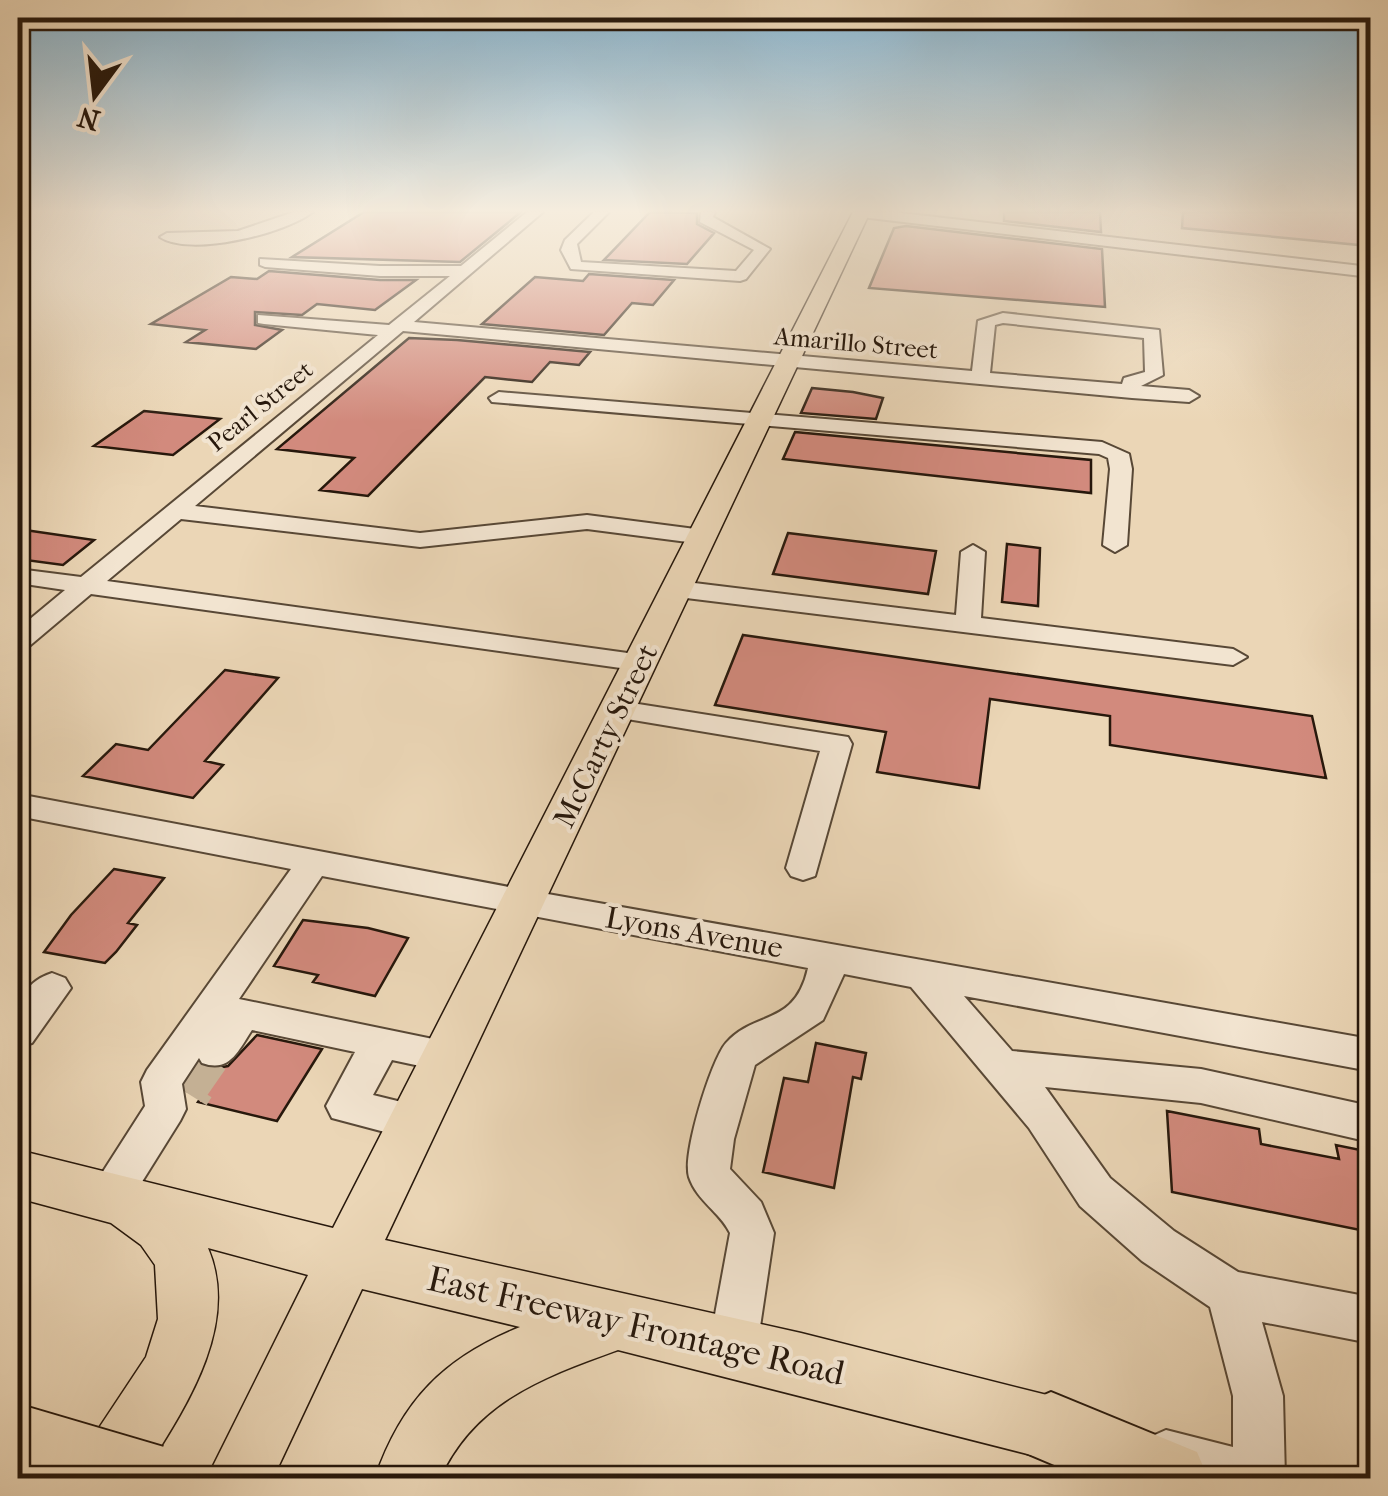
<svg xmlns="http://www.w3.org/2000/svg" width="1388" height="1496" font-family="'IM FELL French Canon',serif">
<rect width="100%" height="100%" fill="#ebd6b6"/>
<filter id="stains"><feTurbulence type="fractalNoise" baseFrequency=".002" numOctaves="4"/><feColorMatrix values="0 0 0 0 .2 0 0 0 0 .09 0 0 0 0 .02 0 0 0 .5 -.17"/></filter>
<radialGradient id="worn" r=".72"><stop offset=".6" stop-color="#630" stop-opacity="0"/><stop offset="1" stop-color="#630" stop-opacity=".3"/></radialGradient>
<path fill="#d28a7d" stroke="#27180c" stroke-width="2.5" d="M364,212H521L460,262L292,257Z
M650,212L697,213V224L714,233L687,264L604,260Z
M1004,212H1100L1101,232L1004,221Z
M1183,212H1370V246L1182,228Z
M906,226L1102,249L1105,307L869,288L894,228Z
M269,271L380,280H416L375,310L317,304L302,315L255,312V325L282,330L256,349L186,342L205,330L151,324L231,277L257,279Z
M589,274L674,280L653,305L632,303L604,335L482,324L535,277L583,281Z
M409,338L457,340L590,352L579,365L550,362L532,382L485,377L368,496L320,490L354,458L277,449Z
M812,388L853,392L883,398L876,419L801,413Z
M144,411L220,419L173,455L94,446Z
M795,432L1091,460V493L783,459Z
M18,529L94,540L63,565L18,559Z
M788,533L936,551L928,594L773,574Z
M1007,544L1040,548L1038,606L1002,602Z
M743,635L1312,716L1326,778L1110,745V716L990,699L979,788L877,772L886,732L715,705Z
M225,670L278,678L205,761L223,765L193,798L83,776L116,744L148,750Z
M114,869L164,878L128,923L137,925L116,952L105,963L44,952L71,915Z
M303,920L368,928L408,938L375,996L313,982L318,975L274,966Z
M257,1035L322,1049L277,1121L198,1102L203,1095L187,1091L186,1085L199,1065L212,1069L228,1066Z
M816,1043L866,1053L861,1079L853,1077L834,1188L763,1172L784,1078L808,1082Z
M1167,1111L1259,1129L1261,1144L1339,1159L1336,1145L1370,1152V1232L1172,1192Z"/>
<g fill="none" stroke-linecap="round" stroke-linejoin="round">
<path stroke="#c4b094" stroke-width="35" stroke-dasharray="35 18" stroke-linecap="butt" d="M191,1088L216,1052"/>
<path stroke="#c4b094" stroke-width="46" stroke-dasharray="46 22" stroke-linecap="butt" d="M187,1093L192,1085"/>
<g stroke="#584836" stroke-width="4">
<path id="minor" d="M294,212H313C284,234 190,257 160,237L167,233L238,231Z
M527,212H543L414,322L972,371L978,321L1003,313L1159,330L1163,375L1141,386L1189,390L1199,396L1189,402L1132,398L403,331L195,506L420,533L587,515L703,530L715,537L703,544L587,529L420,547L181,519L107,581L642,655L656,663L652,669L642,671L91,594L27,648L18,650V629L65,590L18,583V569L81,577L378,335L264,324L258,323V315L389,325L450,276H380L265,267L260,265V259L380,266H461ZM1003,323L1144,338L1145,372L1124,378L1122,384L990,373L995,325Z
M594,212H609L577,244L581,262L736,271L754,250L700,222L701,212H715L713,217L770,249L746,279L740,281L571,269L561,250L565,240Z
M892,212L1370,267V277L861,217L854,213Z
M499,392L1102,442L1129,454L1132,469L1127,545L1115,552L1103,545L1110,469L1108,458L1099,454L492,402L489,398Z
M973,545L985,552L981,618L1233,649L1247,657L1233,665L678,597L665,589L678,581L956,615L961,552Z
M619,701L848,737L852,744L815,876L803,880L791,876L786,868L820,751L609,716L605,710L609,704Z
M18,794L525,890L1370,1039V1071L964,996L1012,1051L1201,1069L1370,1106V1142L1201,1103L1045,1087L1110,1178L1174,1231L1238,1272L1370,1297V1343L1262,1322L1283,1396L1285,1478H1158L1148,1474L1140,1456L1148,1438L1166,1430L1233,1447V1396L1210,1307L1142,1261L1080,1206L1029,1128L911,987L844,974L823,1020L755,1065L734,1139L730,1169L761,1202L774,1233L757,1347L750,1364L733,1371L716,1364L709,1347L730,1233C720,1212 697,1201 689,1177C682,1155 711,1060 726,1043C755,1010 795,1027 808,968L322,876L239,999L462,1045L468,1056L462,1067L448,1072L392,1060L373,1095L430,1109L436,1122L430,1135L415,1140L332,1118L326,1106L355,1052L252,1030C238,1051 230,1073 202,1063L199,1058L182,1084L186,1109L180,1121L125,1209L110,1215L95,1209L88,1195L145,1106L141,1082L147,1070L291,869L18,816Z
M52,973L65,978L71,988L32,1043L18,1047C18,1015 15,985 52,973Z"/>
</g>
<g stroke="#27180c" stroke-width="3">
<path id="major" d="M853,212H870L385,1240L801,1333L1051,1396L1073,1406L1083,1428L1073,1450L1051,1460L618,1350C544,1377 475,1401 440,1478H375C402,1400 444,1358 520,1327L362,1289L273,1478H207L308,1275L208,1248C242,1328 181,1414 141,1478H72L81,1455L146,1357L158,1319L155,1265L141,1245L111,1223L18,1198V1150L333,1228Z"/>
</g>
<g stroke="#27180c" stroke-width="4">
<path id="highway" d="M1051,1392L1197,1452L1208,1478H1085L1026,1453L1015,1428L1026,1403Z"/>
</g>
<use href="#minor" fill="#f2e4d0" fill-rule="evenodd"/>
<use href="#major" fill="#ebd6b6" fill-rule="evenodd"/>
<use href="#highway" fill="#ebd6b6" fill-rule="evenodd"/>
<g stroke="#27180c" stroke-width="69" stroke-linecap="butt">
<path id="highway-bridge" d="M18,1438L154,1478"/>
</g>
<use href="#highway-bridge" stroke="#ebd6b6" stroke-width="65"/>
</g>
<linearGradient id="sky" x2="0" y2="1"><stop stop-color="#88b6d2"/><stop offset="0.5" stop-color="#f6edde"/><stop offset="1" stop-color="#f6edde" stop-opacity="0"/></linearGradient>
<rect width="1388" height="422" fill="url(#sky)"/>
<g text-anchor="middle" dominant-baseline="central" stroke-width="8" stroke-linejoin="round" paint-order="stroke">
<g font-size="25" fill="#27180c" stroke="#f2e4d0">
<text transform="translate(856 343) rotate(5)">Amarillo Street</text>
<text transform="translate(260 406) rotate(-39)">Pearl Street</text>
</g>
<g font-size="30" fill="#27180c" stroke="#f2e4d0">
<text transform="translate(606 736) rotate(-64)">McCarty Street</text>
<text transform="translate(694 933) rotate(10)">Lyons Avenue</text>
</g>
<g font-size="35" fill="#27180c" stroke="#f2e4d0">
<text transform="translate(636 1326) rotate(13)">East Freeway Frontage Road</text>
</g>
</g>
<rect width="1388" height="1496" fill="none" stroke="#ebd6b6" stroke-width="60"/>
<rect x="20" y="20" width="1348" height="1456" fill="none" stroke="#27180c" stroke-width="5"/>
<rect x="30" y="30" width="1328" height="1436" fill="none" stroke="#27180c" stroke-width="2.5"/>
<g transform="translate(95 95) rotate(195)" stroke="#f2e4d0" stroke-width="8" paint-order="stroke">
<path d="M0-8L18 38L0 25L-18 38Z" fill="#27180c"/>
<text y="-15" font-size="28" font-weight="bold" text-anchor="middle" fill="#27180c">N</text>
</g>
<rect width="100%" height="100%" filter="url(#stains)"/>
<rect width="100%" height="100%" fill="url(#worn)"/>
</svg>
